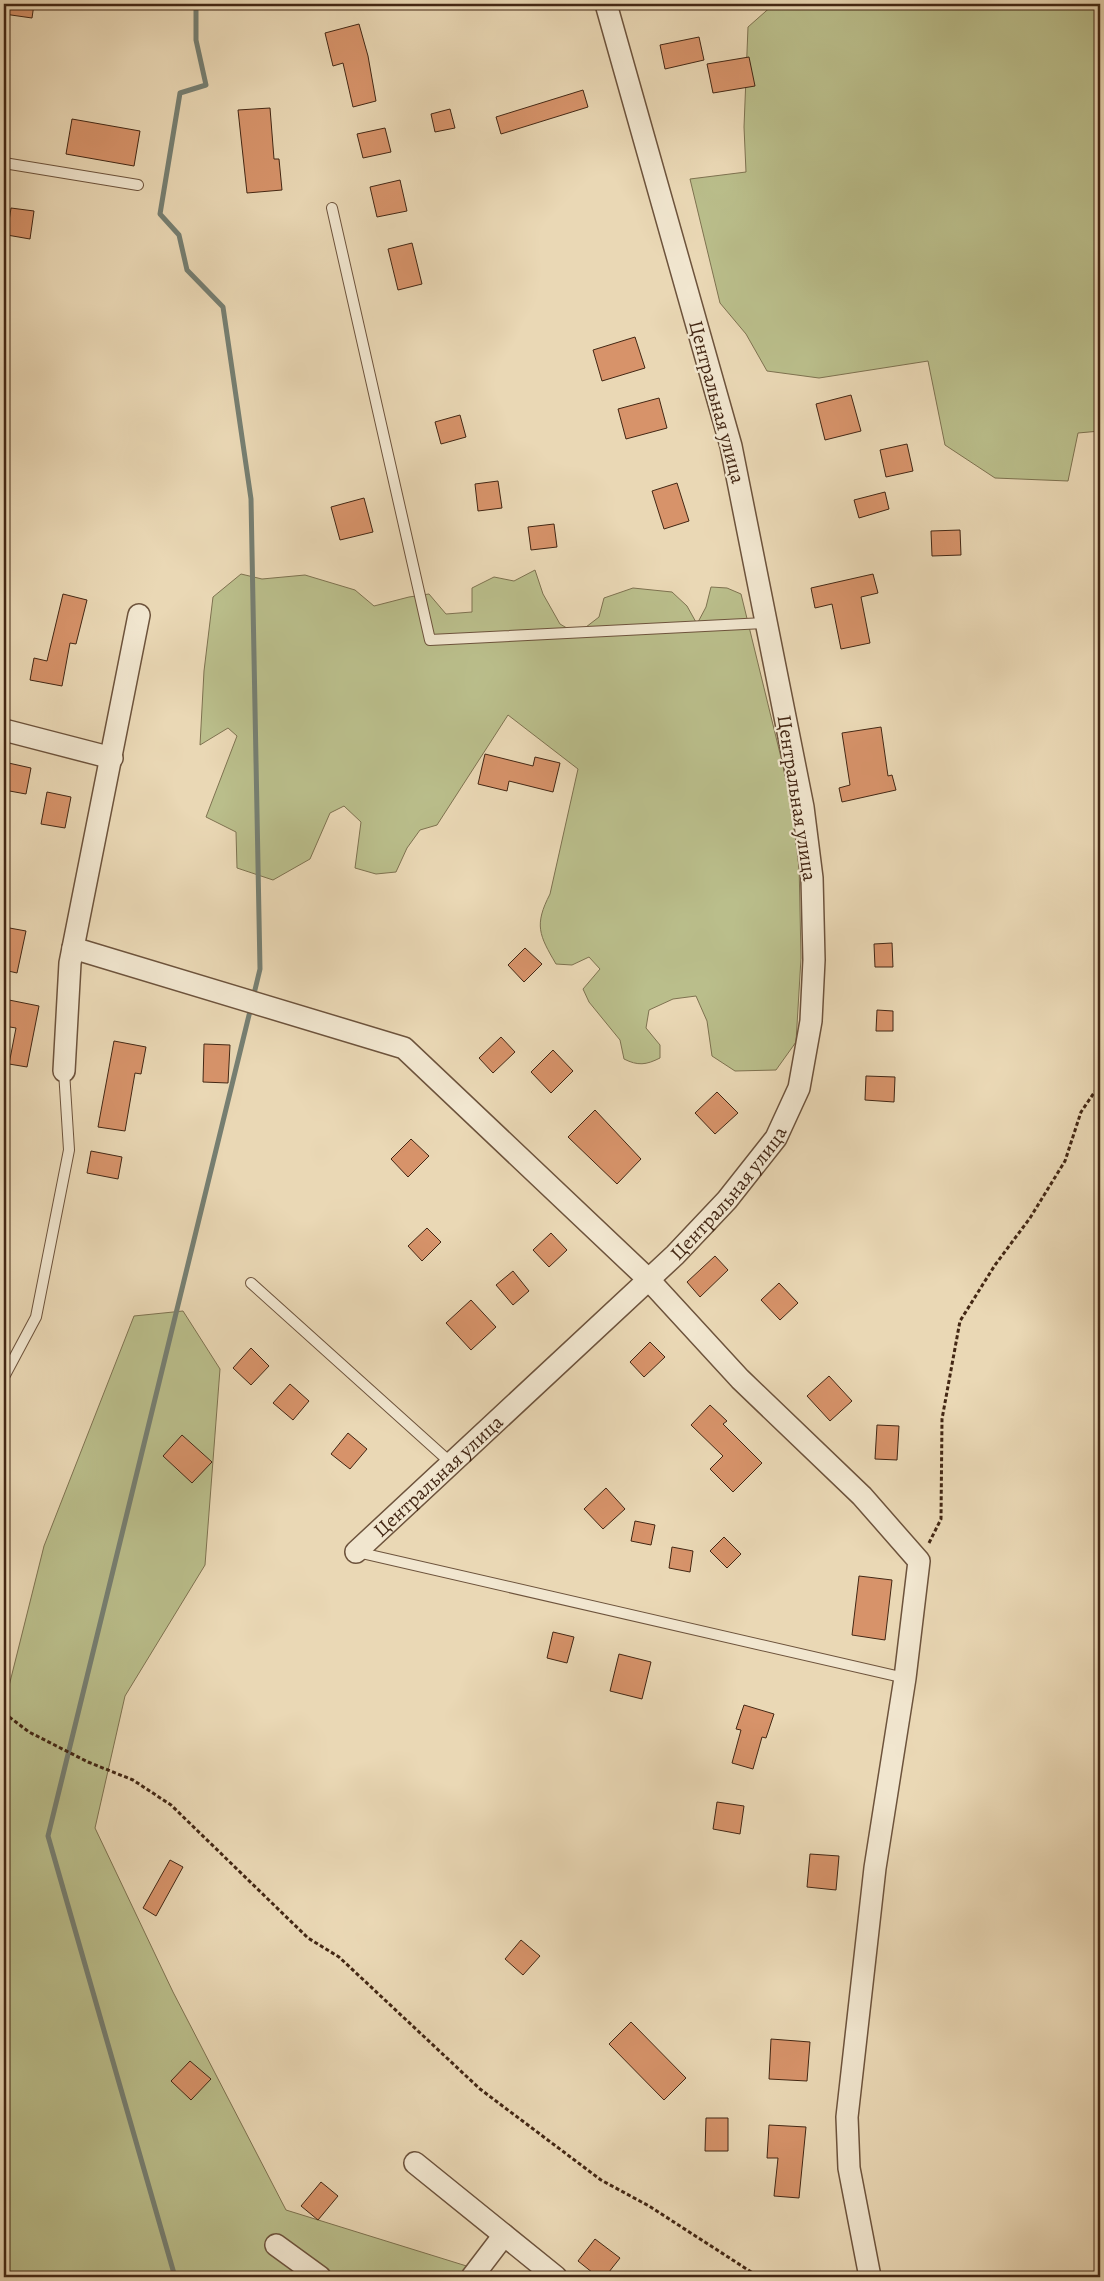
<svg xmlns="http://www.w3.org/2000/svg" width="1104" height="2281" font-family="Alegreya,serif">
<rect width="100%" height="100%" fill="#ead8b5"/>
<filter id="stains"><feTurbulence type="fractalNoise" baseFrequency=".004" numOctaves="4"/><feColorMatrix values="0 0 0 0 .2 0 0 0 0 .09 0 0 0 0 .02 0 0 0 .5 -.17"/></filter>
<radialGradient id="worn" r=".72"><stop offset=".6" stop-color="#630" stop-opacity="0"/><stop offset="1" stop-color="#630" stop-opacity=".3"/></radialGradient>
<path fill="#babe8b" stroke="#7e7250" d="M774,4H1100V431L1078,433L1068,481L995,478L945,445L928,361L819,378L767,371L746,334L720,303L690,179L746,172L744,127L748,27Z
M535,570L543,594L560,624L577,634L599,617L604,598L633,588L672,592L687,606L697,624L706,607L711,587L727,588L741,594L787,782L799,862L801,958L796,1042L776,1070L735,1071L712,1056L707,1021L696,996L673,999L649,1010L646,1028L660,1045V1058C646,1065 638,1066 624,1059L620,1040L589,1002L583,989L600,969L589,957L572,965L556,964C539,935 534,925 550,894L578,769L508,715L437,825L420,830L407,848L396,872L376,874L355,868L361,822L344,806L330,813L310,859L273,880L237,868L236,832L206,817L237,736L228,728L200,745L204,671L213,597L241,574L262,579L305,575L355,590L374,606L409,597L429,594L446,614L472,612V588L494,577L514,581Z
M183,1311L220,1369L205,1565L125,1696L95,1828L173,1992L286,2210L473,2268L485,2277H4V1993L9,1967L4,1938V1706L44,1546L134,1316Z"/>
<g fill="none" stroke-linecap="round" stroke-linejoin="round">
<path stroke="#767f72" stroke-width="5" d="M196,4V40L206,85L180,93L160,214L179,235L187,270L223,307L251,499L260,969L253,998
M175,2277L48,1836L251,1007"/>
</g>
<path fill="#d7936a" stroke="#432714" d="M4,4H34L32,18L4,14Z
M359,24L368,56L376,101L353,107L343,63L333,66L325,33Z
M699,37L704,60L665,69L660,45Z
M749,57L755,86L713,93L707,64Z
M583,90L588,107L501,134L496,117Z
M270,108L274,159H279L282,190L247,193L238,110Z
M450,109L455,128L435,132L431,114Z
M72,119L140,131L134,166L66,154Z
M385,128L391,152L363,158L357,134Z
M400,180L407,211L377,217L370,187Z
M11,208L34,211L30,239L7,235Z
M412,243L422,284L398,290L388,249Z
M635,337L645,368L602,381L593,350Z
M851,395L861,431L825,440L816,404Z
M659,398L667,428L626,439L618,409Z
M460,415L466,437L441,444L435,422Z
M907,444L913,471L886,477L880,450Z
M498,481L502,508L478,511L475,484Z
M677,483L689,521L664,529L652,491Z
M885,492L889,509L859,518L854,500Z
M364,498L373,532L340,540L331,507Z
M554,524L557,547L531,550L528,527Z
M960,530L961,555L932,556L931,531Z
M873,574L878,593L861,597L870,643L841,649L832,604L815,608L811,588Z
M63,594L87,600L76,644L70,643L62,686L30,680L34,658L47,661Z
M881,727L888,776L892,775L896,790L842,802L839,788L850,785L842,733Z
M485,754L533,766L535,757L560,763L553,792L509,781L507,791L478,784Z
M4,762L31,768L26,794L4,790Z
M47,792L71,797L65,828L41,824Z
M4,927L26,931L17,973L4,970Z
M892,943L893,967H875L874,944Z
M525,948L542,964L524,982L508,965Z
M4,999L39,1006L27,1067L9,1064L16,1028L4,1026Z
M877,1010L893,1011V1031H876Z
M501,1037L515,1052L493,1073L479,1058Z
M114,1041L146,1047L141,1074L135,1073L125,1131L98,1127Z
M204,1044L230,1045L228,1083L203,1082Z
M553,1050L573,1071L551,1093L531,1072Z
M866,1076L895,1077L894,1102L865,1100Z
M717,1092L738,1113L715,1134L695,1113Z
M595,1110L641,1159L617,1184L568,1137Z
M411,1139L429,1156L408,1177L391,1159Z
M91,1151L122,1157L118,1179L87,1173Z
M427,1228L441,1242L422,1261L408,1246Z
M551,1233L567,1250L549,1267L533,1250Z
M715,1256L728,1270L700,1297L687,1282Z
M513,1271L529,1291L513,1305L496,1285Z
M779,1283L798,1303L780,1320L761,1300Z
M471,1300L496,1327L471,1350L446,1323Z
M650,1342L665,1357L644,1377L630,1362Z
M251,1348L269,1366L251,1385L233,1368Z
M829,1376L852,1401L830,1421L807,1396Z
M290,1384L309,1401L293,1420L273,1403Z
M710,1405L727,1421L723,1424L762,1463L733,1492L710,1469L723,1456L691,1425Z
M877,1425L899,1426L897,1460L875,1459Z
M348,1433L367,1449L350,1469L331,1454Z
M182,1435L212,1462L192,1483L163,1456Z
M606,1488L625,1509L603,1529L584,1509Z
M635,1521L655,1525L651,1545L631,1541Z
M724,1537L741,1554L727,1568L710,1551Z
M672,1547L693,1551L690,1572L669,1568Z
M859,1576L892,1580L885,1640L852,1635Z
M553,1632L574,1637L567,1663L547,1658Z
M619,1654L651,1662L642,1699L610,1691Z
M744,1705L774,1714L766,1738L762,1737L753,1769L732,1763L741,1730L736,1729Z
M717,1802L744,1806L740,1834L713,1829Z
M810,1854L839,1856L836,1890L807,1887Z
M170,1860L183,1867L156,1916L143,1908Z
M521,1940L540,1956L523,1975L505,1959Z
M631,2022L686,2078L664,2100L609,2044Z
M771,2039L810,2042L807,2081L769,2079Z
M190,2061L211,2079L191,2100L171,2081Z
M706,2118H728V2151H705Z
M769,2125L806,2127L799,2198L774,2196L778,2158H767Z
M321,2182L338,2196L318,2220L301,2206Z
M595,2239L620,2258L605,2277H598L578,2261Z"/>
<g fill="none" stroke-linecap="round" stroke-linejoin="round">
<g stroke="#6d533c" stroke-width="12">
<path id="lane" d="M4,163L138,185
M332,208L430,640L765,623
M251,1283L451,1463
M4,1377L36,1317L69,1150L64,1071
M357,1552L905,1678"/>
</g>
<g stroke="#6d533c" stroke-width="24">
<g id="street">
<path d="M4,730L112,758"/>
<path d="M73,948L404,1048L649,1280L740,1379L862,1496L919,1561L905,1678L875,1868L847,2117L849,2168L870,2277"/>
<path d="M64,1071L70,963L139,615"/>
<path id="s1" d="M356,1552L675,1255L727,1200L776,1138L799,1088L811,1021L814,960L812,878L803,807L731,446L606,4"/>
<path d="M415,2163L556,2277"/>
<path d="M276,2245L320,2277"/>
<path d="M472,2277L504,2235"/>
</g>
</g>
<path stroke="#432714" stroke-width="3" stroke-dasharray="4 2.5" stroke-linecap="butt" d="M929,1543L941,1519L942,1419L960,1321L995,1265L1030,1218L1065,1161L1081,1112L1100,1084
M4,1713L29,1732L88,1762L133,1780L171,1805L308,1938L339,1957L480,2089L601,2180L649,2206L759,2277"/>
<use href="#lane" stroke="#f1e6cf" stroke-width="10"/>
<use href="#street" stroke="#f1e6cf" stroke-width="21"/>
</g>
<g text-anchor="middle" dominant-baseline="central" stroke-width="4.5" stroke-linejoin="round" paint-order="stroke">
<g font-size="20" fill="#432714" stroke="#f1e6cf">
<text transform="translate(717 402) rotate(75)">Центральная улица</text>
<text transform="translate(797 798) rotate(81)">Центральная улица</text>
<text stroke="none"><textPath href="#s1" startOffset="518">Центральная улица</textPath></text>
<text stroke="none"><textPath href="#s1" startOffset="112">Центральная улица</textPath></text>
</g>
</g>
<rect width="1104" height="2281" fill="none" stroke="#ead8b5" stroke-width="20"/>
<rect x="5" y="5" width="1094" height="2271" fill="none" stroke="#432714" stroke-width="2.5"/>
<rect x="10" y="10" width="1084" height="2261" fill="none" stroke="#432714"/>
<rect width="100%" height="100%" filter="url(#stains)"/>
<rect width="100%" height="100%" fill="url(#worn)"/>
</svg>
